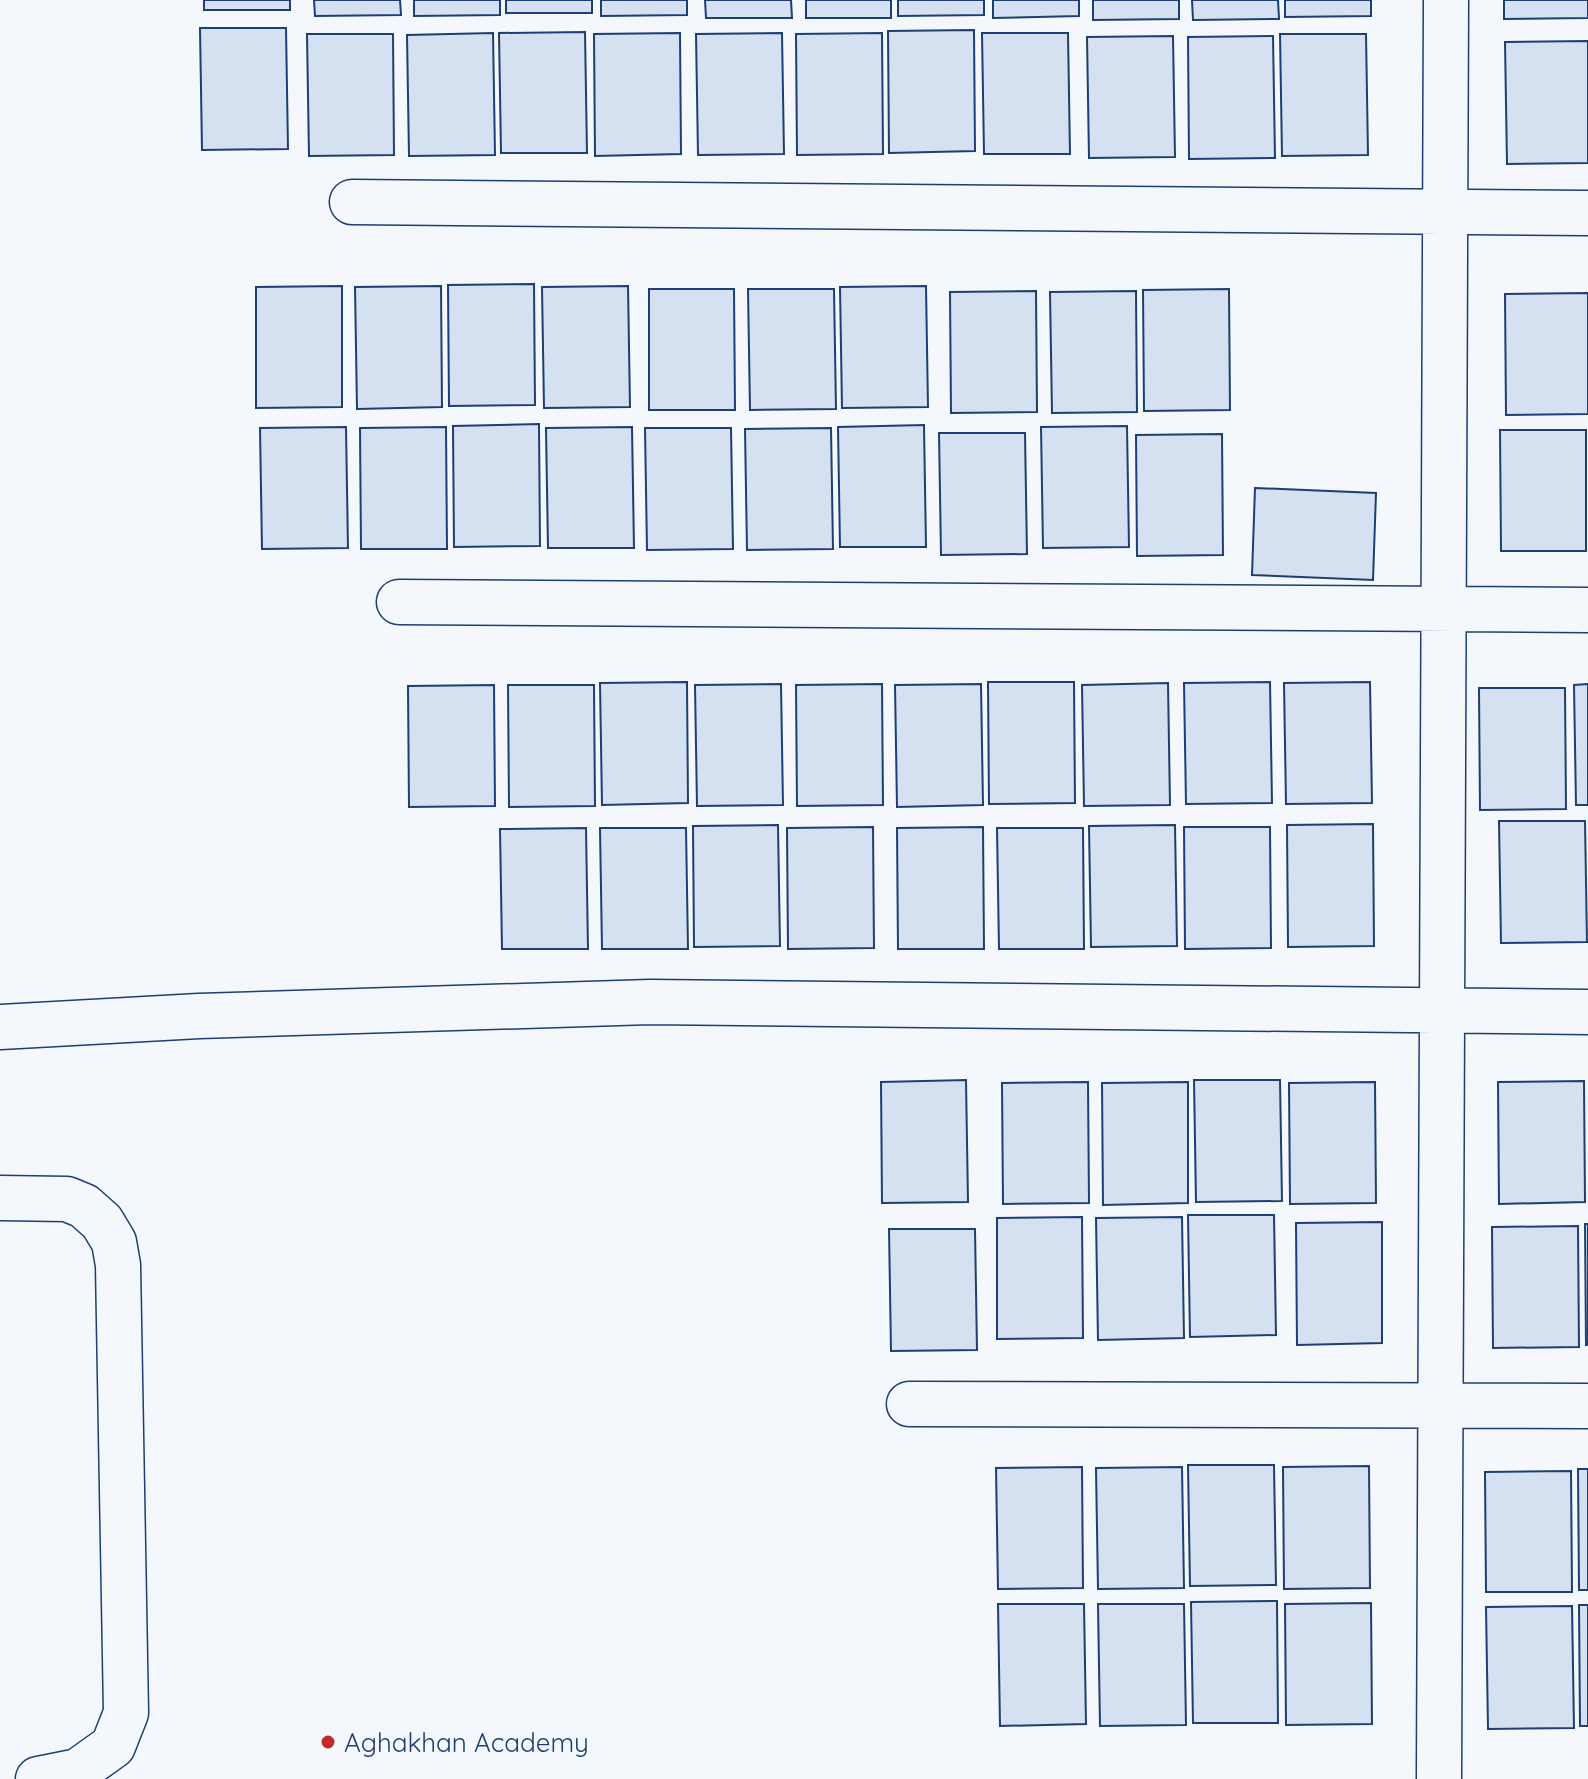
<svg xmlns="http://www.w3.org/2000/svg" width="1588" height="1779" font-family="Quicksand,sans-serif">
<rect width="100%" height="100%" fill="#f4f7fb"/>
<path fill="#d5e0f0" stroke="#1d3f73" stroke-width="2" d="M204,0H290V10H204Z
M314,0H400L401,15L315,16Z
M414,0H500V15L414,16Z
M506,0H592V13H506Z
M601,0H687V15L601,16Z
M705,0H791L792,18H706Z
M806,0H891V18H806Z
M898,0H984V15L898,16Z
M993,0H1079V16L993,18Z
M1093,0H1179V19L1093,20Z
M1192,0H1278L1279,19L1193,20Z
M1285,0H1371V16L1285,17Z
M1504,0H1588V18L1504,19Z
M200,28H286L288,149L202,150Z
M974,30L975,151L889,153L888,31Z
M585,32L587,153H501L499,33Z
M493,33L495,155L409,156L407,35Z
M680,33L681,154L595,156L594,34Z
M782,33L784,154L698,155L696,34Z
M882,33L883,154L797,155L796,34Z
M982,33H1068L1070,154H984Z
M307,34H393L394,155L309,156Z
M1280,34H1366L1368,155L1282,156Z
M1173,36L1175,157L1089,158L1087,37Z
M1273,36L1275,158L1189,159L1188,37Z
M1588,41V163L1507,164L1505,42Z
M534,284L535,405L449,406L448,285Z
M342,286V407L256,408V287Z
M441,286L442,407L357,409L355,287Z
M628,286L630,407L544,408L542,287Z
M926,286L928,407L842,408L840,287Z
M649,289H734L735,410H649Z
M748,289H834L836,409L750,410Z
M1229,289L1230,410L1144,411L1143,290Z
M1036,291L1037,412L951,413L950,292Z
M1136,291L1137,412L1052,413L1050,292Z
M1588,293V414L1506,415L1505,294Z
M539,424L540,546L454,547L453,426Z
M924,425L926,547H840L838,427Z
M1127,426L1129,547L1043,548L1041,427Z
M346,427L348,548L262,549L260,428Z
M446,427L447,549H361L360,428Z
M632,427L634,548H548L546,428Z
M645,428H731L733,549L647,550Z
M831,428L833,549L747,550L745,429Z
M1500,430H1586V551H1501Z
M939,433H1025L1027,554L941,555Z
M1222,434L1223,555L1137,556L1136,435Z
M1255,488L1376,493L1373,580L1252,575Z
M687,682L688,803L602,805L600,683Z
M988,682H1074L1075,803L989,804Z
M1270,682L1272,803L1186,804L1184,683Z
M1370,682L1372,803L1286,804L1284,683Z
M1168,683L1170,805L1084,806L1082,685Z
M781,684L783,805L697,806L695,685Z
M882,684L883,805L797,806L796,685Z
M981,684L983,805L897,807L895,685Z
M1588,684V805H1576L1574,685Z
M494,685L495,806L409,807L408,686Z
M508,685H594L595,806L509,807Z
M1479,688H1565L1566,809L1480,810Z
M1499,821H1585L1587,942L1501,943Z
M1373,824L1374,946L1288,947L1287,825Z
M778,825L780,946L694,947L693,826Z
M1175,825L1177,946L1091,947L1089,826Z
M873,827L874,948L788,949L787,828Z
M983,827L984,949H898L897,828Z
M1184,827H1270L1271,948L1185,949Z
M586,828L588,949H502L500,829Z
M600,828H686L688,949H602Z
M997,828H1083L1084,949H999Z
M966,1080L968,1202L882,1203L881,1082Z
M1194,1080H1280L1282,1201L1196,1202Z
M1584,1081L1585,1202L1499,1204L1498,1082Z
M1088,1082L1089,1203L1003,1204L1002,1083Z
M1188,1082V1203L1103,1205L1102,1083Z
M1375,1082L1376,1203L1290,1204L1289,1083Z
M1188,1215H1274L1276,1335L1190,1337Z
M1082,1217L1083,1338L997,1339V1218Z
M1182,1217L1184,1338L1098,1340L1096,1218Z
M1382,1222V1343L1297,1345L1296,1223Z
M1585,1224H1588V1345H1586Z
M1578,1226L1579,1347L1493,1348L1492,1227Z
M889,1229H975L977,1350L891,1351Z
M1188,1465H1274L1276,1585L1190,1586Z
M1369,1466L1370,1588L1284,1589L1283,1467Z
M1082,1467L1083,1588L998,1589L996,1468Z
M1182,1467L1184,1588L1098,1589L1096,1468Z
M1578,1469H1588V1590H1579Z
M1571,1471L1572,1592H1486L1485,1472Z
M1277,1601L1278,1723H1193L1191,1602Z
M1371,1603L1372,1724L1286,1725L1285,1604Z
M998,1604H1084L1086,1724L1000,1726Z
M1098,1604H1184L1186,1725L1100,1726Z
M1579,1605H1588V1726H1580Z
M1572,1606L1574,1728L1488,1729L1486,1607Z"/>
<g fill="none" stroke-linecap="round" stroke-linejoin="round">
<g stroke="#1d3f73" stroke-width="47">
<path id="minor" d="M352,202L1588,213
M399,602L1588,610
M0,1027L199,1016L650,1002L1588,1012
M0,1198L67,1199L84,1206L102,1222L114,1242L118,1265L126,1713L113,1746L78,1771L38,1779
M909,1404L1588,1406
M1439,1779L1446,0"/>
</g>
<use href="#minor" stroke="#f4f7fb" stroke-width="44"/>
</g>
<circle fill="#c62828" stroke="#f4f7fb" stroke-width="3" cx="328" cy="1742" r="8"/>
<g text-anchor="middle" dominant-baseline="central" stroke-width="6" stroke-linejoin="round" paint-order="stroke">
<g font-size="26" fill="#1d3f73" stroke="#f4f7fb" text-anchor="start">
<text x="344" y="1742">Aghakhan Academy</text>
</g>
</g>
</svg>
